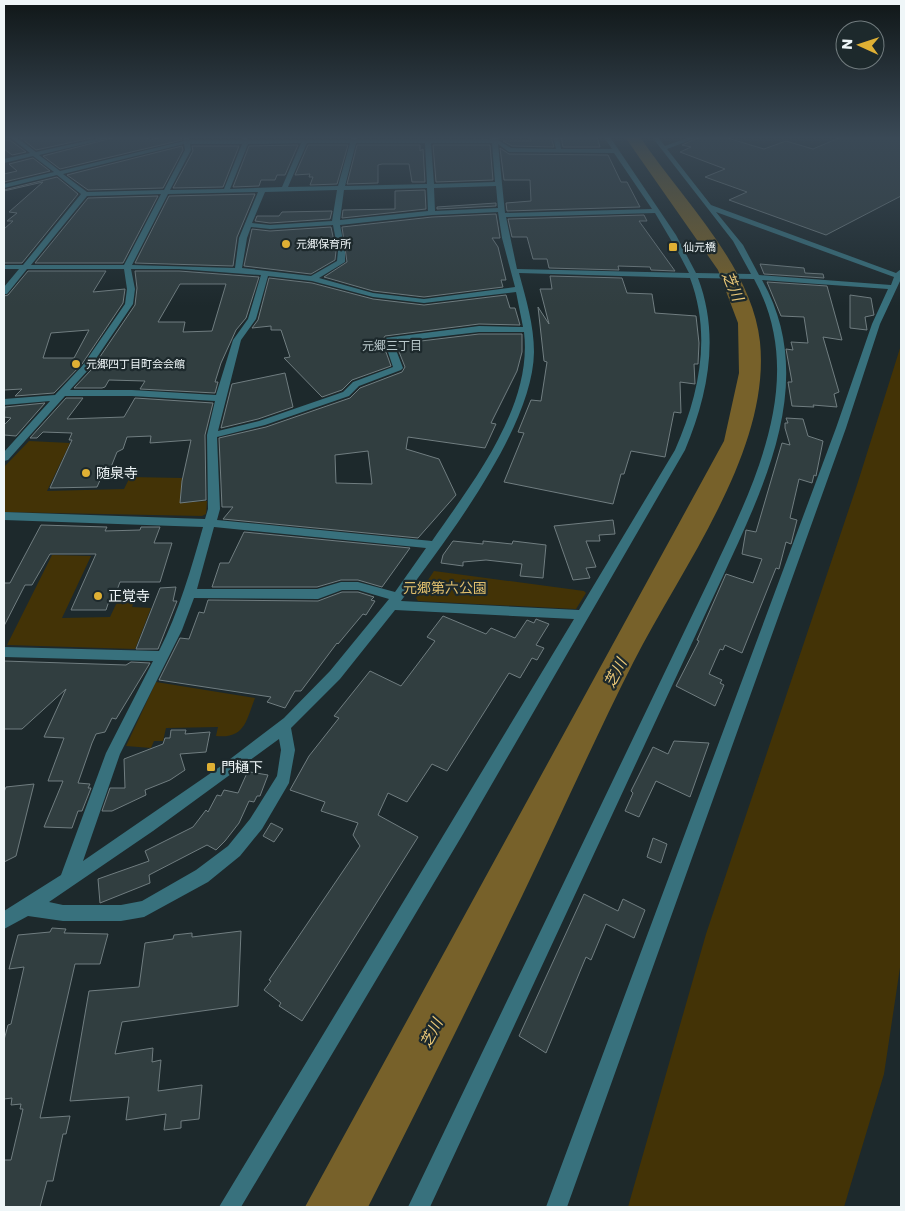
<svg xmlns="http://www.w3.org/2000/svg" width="905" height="1211" font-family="Poppins,'Noto Sans JP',sans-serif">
<rect width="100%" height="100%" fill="#1d292c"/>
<path fill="#433306" d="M901,345V961L884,1074L844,1207H628L706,934L857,485Z
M29,441L70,443L47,491L124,489L130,477L182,478L180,503L207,501L206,514L202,516L4,512V467Z
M52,555L91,556L62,618L110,617L119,598L136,597L132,607L151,608L135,649L7,645Z
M434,571L584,591L586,593L576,609L418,601L416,598Z
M156,682L255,698C246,721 245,739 216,736L218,727L166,728L163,741H154L151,748L126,746Z"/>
<path fill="#77612a" d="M625,137H640C681,198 752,266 760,342C771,450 682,567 634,661C595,738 560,817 523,894C472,999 421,1103 368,1207H305L724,441L739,373L738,323L718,270Z"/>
<path fill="#313e40" stroke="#707d80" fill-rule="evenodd" d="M20,137H96L36,150Z
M116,137H145L150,140L161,137H181L182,140L60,169L43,156Z
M530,137H551L554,147L512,146L503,141H531Z
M561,137H597L600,147H563Z
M700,137H724L764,149L786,141L813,149L841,137H901V196L826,235L729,200L747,192L705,177L725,169L680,152L691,147L682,145Z
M10,140L26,152L12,155L4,149V141Z
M298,145L285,175H277L275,180H261L259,186L233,187L249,146Z
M308,145H348L337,184L310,185L313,177H309L310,174L295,175Z
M357,145H420V151L423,149L425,182H412L409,164H382L378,165V183L347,184Z
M433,145H490L493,180L436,182Z
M182,146L183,150L163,188L88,190L67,175Z
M192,146H239L223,187L173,188L193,151Z
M500,148L509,154L608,155L621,182H627L640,207L507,211L506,203L531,201L530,180H504Z
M33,158L50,171L4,182V174L17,171L9,164Z
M57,177L78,194L22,263H4V229L13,221H7L17,213L9,212L43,182L4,191V190Z
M425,190L426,209L342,218L343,210L395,209V191Z
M255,194L237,237L233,266L135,263L169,196Z
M158,196L123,263H35L88,198Z
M496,203V206L437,209V207Z
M332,211L330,219L270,223L255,221L257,216H279L282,212Z
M496,214L500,238H492L498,247L506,280H501L503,287L424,297L373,291L324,277L347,262L342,227L432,217Z
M644,215L647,221H639L675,271L651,270L650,267L618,266L619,270L549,268L547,259H533L527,237H512L508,219Z
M331,227L336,251L335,260L311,274L244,266L252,229L270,231Z
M760,264L804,268L805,273L823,274L824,278L764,274Z
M28,271H106L93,292L125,289L123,303L82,364L54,393L15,396L22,389L4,390V296L8,295ZM89,330L74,358H43L51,333Z
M135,271H179L259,277L246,318L236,330L221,363L215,382H218L215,393L140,389L145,381L109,380L105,387L102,388H74L91,370L135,305L137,288ZM180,284H226L212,331L183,332L185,322H158Z
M550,276L622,278L627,293L652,294L655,313L696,316L699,343L698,364H694L695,384L680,382L681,413L674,412L665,457L631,451L624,474H621L613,504L504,482L524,433L518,432L531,400L541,401L547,362L544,361L538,307L549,324L540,289H552Z
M269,278L312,283L373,299L424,305L506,295L510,308H515L520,325L479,324L385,336L382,341L391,366L352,380L342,390L322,397L284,358L290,357L281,330H271V326L252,328L258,320Z
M767,282L827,286L842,340L823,337L839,392L834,394L837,407L813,405L814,407L792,406L788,382H792L786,349L793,350L791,342L808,343L804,317L781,316Z
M850,295L871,298L874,315L865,317L867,330L850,328Z
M479,334H522V352L517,371L491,423L496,424L485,448L408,437L406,449L439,459L456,495L418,538L223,519L233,507H222L219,438L266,427L350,398L360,388L402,372L405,367L396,344ZM368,451L372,484L336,483L335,455Z
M285,373L293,407L258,419L221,428L232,384Z
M66,398H83L67,419L124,417L135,398L213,403L205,435L206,500L180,503L182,481L191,440L150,443L151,436L127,437L123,449L117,452L107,477L101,478L97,487L50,488L72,440H69L72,433L43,432L37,438H30Z
M45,403L16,436L4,435V425L11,418L4,417L5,407Z
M786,418L803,419L808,436L823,441L816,476L814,475L812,483L799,479L790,518L797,520L791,544L786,542L779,569L776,568L742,653L725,645L723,650L720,649L709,674L722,680L720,683L724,685L715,706L676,686L699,641L697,640L726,574L753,583L762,559L742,554L746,530L756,532L782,443L790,445L785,428V423H788Z
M613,520L615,534L599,535L600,541H586L596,567L586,568L590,578L573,580L554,526Z
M41,525L107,527L105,531L140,530L141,527H160L154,543H172L160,582H120L113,601H109L106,610H71L96,554H50L32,585H25L4,626V583H10Z
M244,532L410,548L382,587L358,580H341L317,587H212L220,563H229Z
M453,541L483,544V541L512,544L513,541L546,545L543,578L520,576L522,564L486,560L463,562V566L441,563L443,555Z
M176,587L173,601H177L158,649H136L160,588Z
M342,592H358L374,597L371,600L375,601L366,615L363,614L338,644L337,643L301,691H295L285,708L267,702L271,697L159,680L180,638L189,639L199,612L204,613L208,600L318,601Z
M443,616L486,634L491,628L515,638L527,620L534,623L536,619L549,624L536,645L544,648L537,660L532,658L520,678L509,673L447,771L432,764L407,802L388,793L378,815L418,837L302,1021L279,1006L281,1003L264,990L271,981L269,980L360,846L353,835L358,823L321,811L325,802L290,790L309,756L339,718L334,716L370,671L401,686L435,641L427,637Z
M4,661L126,665L131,662L150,663L116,719L112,718L105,732L96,734L92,743L78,783L90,784L88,788H91L82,811H78L72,828L44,827L63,781H48L64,738L44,737L66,689L22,729H4Z
M171,730H186L185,734L210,732L206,752L180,754L185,770L170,780L145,790L146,795L112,811H102L110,788H125L124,759L163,744L165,738H170Z
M674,741L709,743L690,797L656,781L639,817L625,811L633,793L631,791L653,747L668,754Z
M250,772L268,775L260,796H257L254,802L249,801L239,823L225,841L216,850L207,845L149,875L150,883L100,903L98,879L149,861L145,851L193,827L206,810L208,812L217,795L221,796L224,790L238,793L247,773Z
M34,784L16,856L4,862V792L6,787Z
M271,823L283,829L274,842L263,836Z
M653,838L667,844L661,863L647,857Z
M584,894L618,911L623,899L645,910L634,938L606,924L591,960L586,957L546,1053L519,1036Z
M52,928L66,929L64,933L108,934L100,964H75L40,1118L70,1116L66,1134H63L53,1181H47L40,1207H4V1160H11L23,1109H20L21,1104L11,1105L12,1098L4,1099V1040L8,1025L11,1024L24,967L9,969L18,935L50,932Z
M241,931L238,1006L122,1022L115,1054L153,1048L152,1062L161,1060L158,1091L202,1085L199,1119L181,1121V1128L164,1130L166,1114L126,1120L129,1097L70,1101L89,991L139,987L145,943L173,939L174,935L192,933V937Z"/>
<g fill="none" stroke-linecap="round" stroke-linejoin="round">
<path fill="#38717d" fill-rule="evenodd" d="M10,137H16L36,152L104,137H114L39,155L60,171L184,141L183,137H189V140H243L241,137H247L248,140H351V137H357L356,140L492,139V137H498V140L511,148L556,149L553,137H559L561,149H612L604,137H610L676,235L696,273L751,274L733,241L652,137H658L665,146L690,137H698L667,149L711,205L896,273L901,269V279L880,324L846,428L567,1207H546L836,428L872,324L888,289L762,280C818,379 765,484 723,576L430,1207H408L711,576C754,484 809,379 754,279L698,278C720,336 708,395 685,450L463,834L241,1207H219L574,619L395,610L340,679L291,728L295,750L289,783L262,829L240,856L208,882L144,917L121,921H63L28,916L4,929V911L61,875L106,753L153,661L4,657V647L159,651C179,611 191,569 203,527L4,520V512L205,519L208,509L207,435L215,401L132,396H65L8,460L4,461V452L50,401L4,405V399L55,395L83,365L125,304L127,289L124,269H27L7,294H4V287L19,269H4V265H23L81,194L57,175L4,188V184L54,172L33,156L4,163V159L30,153ZM301,143L282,187L230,189L248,144ZM307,143H350L338,186L288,187ZM356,143H425L427,184L345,186ZM431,143H492L495,182L434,184ZM184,144L185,150L164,190L87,192L63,174ZM190,144H242L224,189L170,190L191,150ZM498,144L509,152L614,153L652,209L505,213ZM496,186L498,208L435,211L434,188ZM427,188L428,211L340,220L344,190ZM337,190L332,221L270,225L252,223L265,192ZM258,192L239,238L235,268L132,265L168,194ZM161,194L124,265H31L87,196ZM498,212L502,238L515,287L424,299L373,293L319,278L345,262V251L340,225L432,215ZM716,212L894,277L891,285L759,275L743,245ZM655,213L678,252L689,273L517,269L506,217ZM333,225L338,251L337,261L311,276L242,268L247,238L251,227L270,229ZM131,269H179L261,275L248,319L233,340L216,395L132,390H70L89,369L133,304L135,289ZM519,273L690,278C712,336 699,395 675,450L579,610L401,601C446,540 533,428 534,352C534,325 526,299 519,273ZM268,276L312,281L373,297L424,303L516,292L523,327L479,326L385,338L384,340L393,367L353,382L343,392L259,421L218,431L241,340L256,319ZM479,332H524C533,407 472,483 432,541L217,520L220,509L217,437L265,425L349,396L359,386L401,370L403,368L393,342ZM214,527L426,548L395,592L358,582H341L317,589H197ZM342,590H358L389,599L330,671L284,718L221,766L83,861L120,754L182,630L194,598L318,599ZM279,739L281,750L277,776L250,819L228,846L196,870L142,901L121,905H63L49,902L153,831Z"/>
</g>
<linearGradient id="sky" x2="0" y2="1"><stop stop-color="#101718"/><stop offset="0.45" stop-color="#3a4956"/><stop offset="1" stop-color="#3a4956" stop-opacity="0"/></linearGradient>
<rect width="905" height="306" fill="url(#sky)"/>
<g fill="#dfb034" stroke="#1d292c" stroke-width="2">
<circle cx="286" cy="244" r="5"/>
<rect x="668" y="242" width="10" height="10" rx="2.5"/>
<circle cx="76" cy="364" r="5"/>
<circle cx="86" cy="473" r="5"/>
<circle cx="98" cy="596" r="5"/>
<rect x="206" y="762" width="10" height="10" rx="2.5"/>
</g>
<g text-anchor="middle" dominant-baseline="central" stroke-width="4.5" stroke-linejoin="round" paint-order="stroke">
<g font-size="11" fill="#eff6f8" stroke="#1d292c" text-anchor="start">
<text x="296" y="244">元郷保育所</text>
<text x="683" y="247">仙元橋</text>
<text x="86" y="364">元郷四丁目町会会館</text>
</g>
<g font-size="12" fill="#b9c8cb" stroke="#1d292c">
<text x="392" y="345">元郷三丁目</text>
</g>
<g font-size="14" fill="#eff6f8" stroke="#1d292c" text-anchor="start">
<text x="96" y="473">随泉寺</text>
<text x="108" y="596">正覚寺</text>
<text x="221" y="767">門樋下</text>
</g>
<g font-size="14" fill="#e1bf6d" stroke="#1d292c">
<text x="445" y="588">元郷第六公園</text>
</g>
<g font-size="15" font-style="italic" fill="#ecc978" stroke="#1d292c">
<text transform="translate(733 286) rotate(67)">芝川</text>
<text transform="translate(615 673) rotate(-63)">芝川</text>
<text transform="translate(431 1033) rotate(-63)">芝川</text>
</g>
</g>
<rect width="905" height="1211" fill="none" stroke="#eff6f8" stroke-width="10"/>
<g transform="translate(860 45) rotate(273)"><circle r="24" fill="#1d292c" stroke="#717b7e"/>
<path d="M0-4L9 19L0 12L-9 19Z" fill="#dfb034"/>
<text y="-8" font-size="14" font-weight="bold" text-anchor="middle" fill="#eff6f8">N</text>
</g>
</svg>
